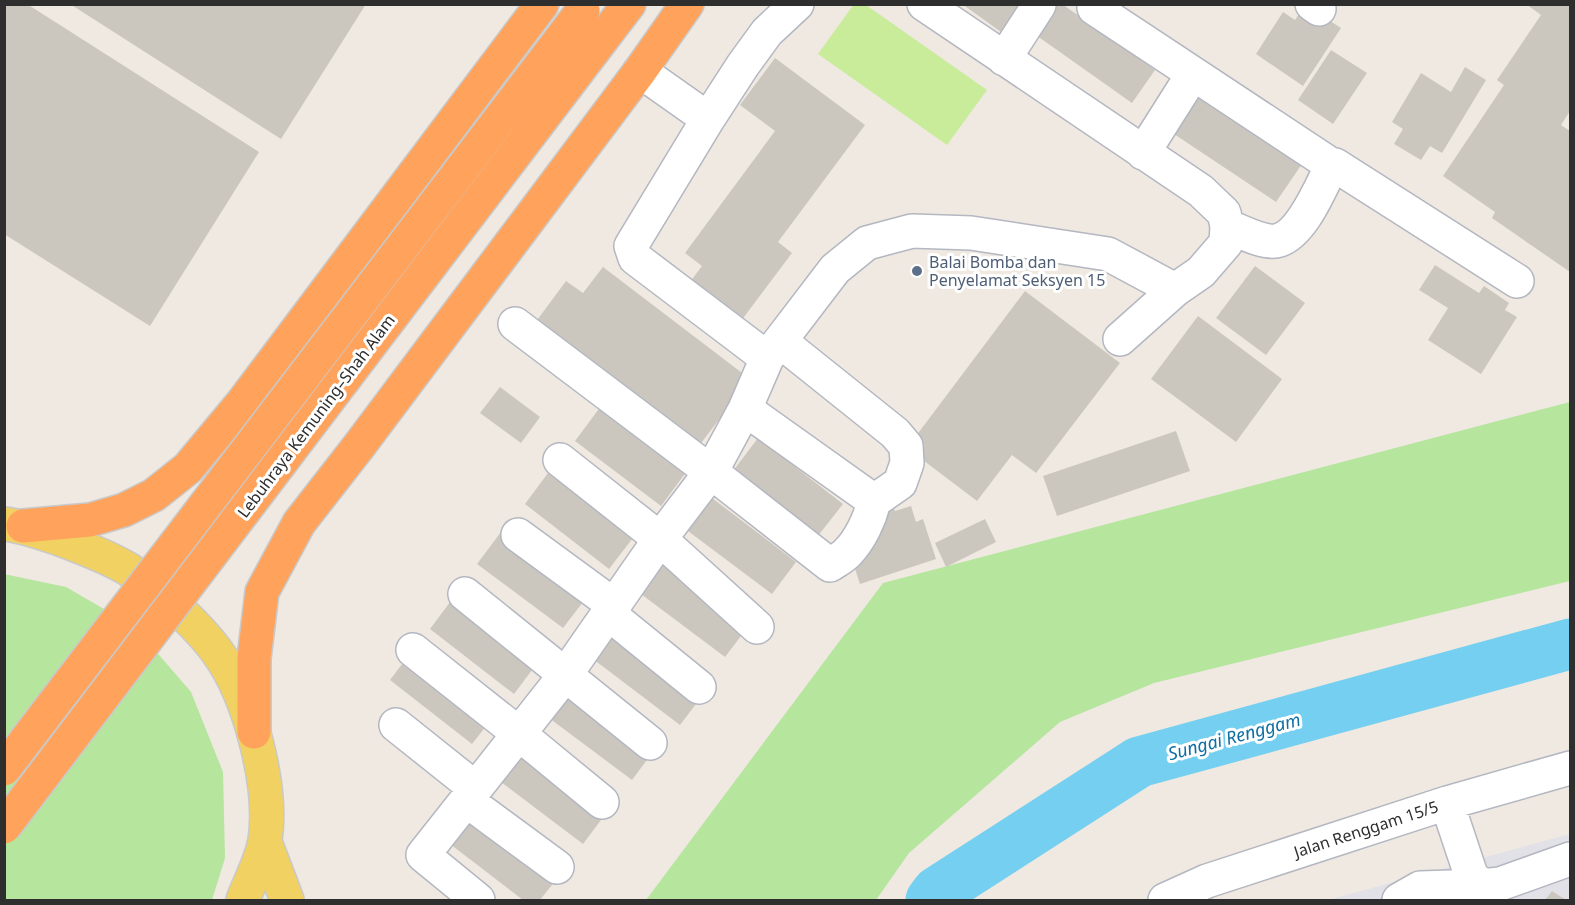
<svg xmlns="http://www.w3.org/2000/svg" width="1575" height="905" font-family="'Noto Sans',sans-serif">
<rect width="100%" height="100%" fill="#efe9e1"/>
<path fill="#e3e1e8" d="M1570,834V900H1328Z"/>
<path fill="#b6e59e" d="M1570,402V581L1154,683L1060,722L909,853L876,900H646L883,583Z
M4,574L66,587L135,627L191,692L223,772L225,858L212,900H5Z"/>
<path fill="#c9ec9a" d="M854,4L866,5L987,90L947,145L818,54Z"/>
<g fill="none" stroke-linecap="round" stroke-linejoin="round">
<path stroke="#75cff0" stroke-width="51" d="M931,900L937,892L1139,762L1570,644"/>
</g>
<path fill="#cbc7bf" d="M4,4H27L259,152L150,326L4,234Z
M70,4H366L281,139Z
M962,4H1031L1008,37Z
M1053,4H1062L1155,70L1132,103L1033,33Z
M1526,4H1570V111L1561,125L1570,131V272L1492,218L1495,212L1443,176L1504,85L1497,80L1541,15Z
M1305,5L1341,28L1303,86L1256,54L1283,12L1295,20Z
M1331,50L1367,73L1333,124L1298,100Z
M775,58L865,125L778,242L792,253L741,321L690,282L702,266L685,253L775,131L740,105Z
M1465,67L1486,80L1442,153L1430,146L1421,160L1394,144L1403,129L1392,122L1421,73L1451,92Z
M1200,95L1302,164L1276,202L1174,134Z
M1435,265L1479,293L1484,286L1509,303L1505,310L1517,317L1481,374L1428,340L1448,308L1419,290Z
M1255,266L1305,303L1266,355L1216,318Z
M603,267L750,379L695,451L532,327L566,281L583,293Z
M1025,291L1120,363L1036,473L1012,455L977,501L907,448Z
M1198,316L1282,379L1236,442L1151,379Z
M500,387L540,417L521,443L480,413Z
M601,406L687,471L661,506L575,441Z
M1176,431L1190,471L1057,516L1043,476Z
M758,438L843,504L817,537L733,471Z
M551,469L636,534L609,569L525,504Z
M888,492L895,511L911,506L916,522L923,519L936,559L860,584L847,544Z
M712,498L796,562L772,594L688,531Z
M985,519L996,542L946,567L935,543Z
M504,528L590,593L563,628L477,564Z
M665,561L750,624L725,657L641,594Z
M456,594L541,658L514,694L430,629Z
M618,626L705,692L680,725L593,659Z
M415,647L498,711L472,744L390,680Z
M568,684L655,749L632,780L545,715Z
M522,746L607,812L583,844L497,779Z
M475,812L559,876L540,900H523L450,844Z
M1552,891L1566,900H1545Z"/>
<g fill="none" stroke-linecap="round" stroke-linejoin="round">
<g stroke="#b4b7c1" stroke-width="36">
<path id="minor" d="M924,4L1201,191L1224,213L1227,226L1226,243L1201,272L1175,290L1120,339
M1312,4L1319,9
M1094,8L1333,166
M1004,59L1039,5
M640,71L708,119
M1143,153L1193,74
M1227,226C1241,231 1261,243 1276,241C1301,237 1321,187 1331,167L1335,165L1517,281
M515,324L711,472L830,565C836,561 842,558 847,553C860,540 870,519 874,501L745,409
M780,341L895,433L906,446L907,463L900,483L874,501
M767,358L635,258L631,246L708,119L743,65L767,32L797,4
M560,460L660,539L757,627
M518,535L615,606
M465,594L650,743
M609,614L699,687
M413,650L518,733L602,802
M396,725L475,788
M466,800L557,867
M1447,803L1471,875L1481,886L1500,884L1570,859
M478,900L423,855L566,674L660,539L711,472L745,409L767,358L835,269L867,243L912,231L971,233L1108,254L1175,290
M1165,900L1207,881L1447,803L1570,768
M1399,900L1420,888L1481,886"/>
</g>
<g stroke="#c9c9c9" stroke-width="36">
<path id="major" d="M4,524C23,526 39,532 57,538C81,547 106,556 128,569C156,587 199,626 218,653C250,697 273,787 265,840C262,860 250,881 243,900
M265,842L287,900"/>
</g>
<g stroke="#c9c9c9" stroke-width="36">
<path id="highway" d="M609,30L629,4
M23,526L90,520L124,510L154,495L188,468L243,402L542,4
M254,732V658L262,592L299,523L359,446L640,71L687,4"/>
</g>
<use href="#minor" stroke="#fff" stroke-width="33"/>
<use href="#major" stroke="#f2d163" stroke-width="33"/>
<use href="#highway" stroke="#ffa35c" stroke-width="33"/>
<g stroke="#c9c9c9" stroke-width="36" stroke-linecap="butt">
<path id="highway-bridge" d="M4,769L583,10
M4,827L609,30"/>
</g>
<use href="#highway-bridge" stroke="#ffa35c" stroke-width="33"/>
</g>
<circle fill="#5c6f8a" stroke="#fff" stroke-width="2" cx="917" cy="271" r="6"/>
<g text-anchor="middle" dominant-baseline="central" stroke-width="6" stroke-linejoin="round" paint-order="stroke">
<g font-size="16" fill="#4e5e75" stroke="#fff" text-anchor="start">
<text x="929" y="262">Balai Bomba dan<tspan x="929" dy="18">Penyelamat Seksyen 15</tspan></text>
</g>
<g font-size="16" fill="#2e2e2e" stroke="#fff">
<text transform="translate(316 416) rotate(-53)">Lebuhraya Kemuning–Shah Alam</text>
<text transform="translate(1366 829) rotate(-18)">Jalan Renggam 15/5</text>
</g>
<g font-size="18" font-style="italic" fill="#0d6fa3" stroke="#fff">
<text transform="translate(1234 736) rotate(-15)">Sungai Renggam</text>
</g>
</g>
<rect width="1575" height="905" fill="none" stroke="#2e2e2e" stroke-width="12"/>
</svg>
